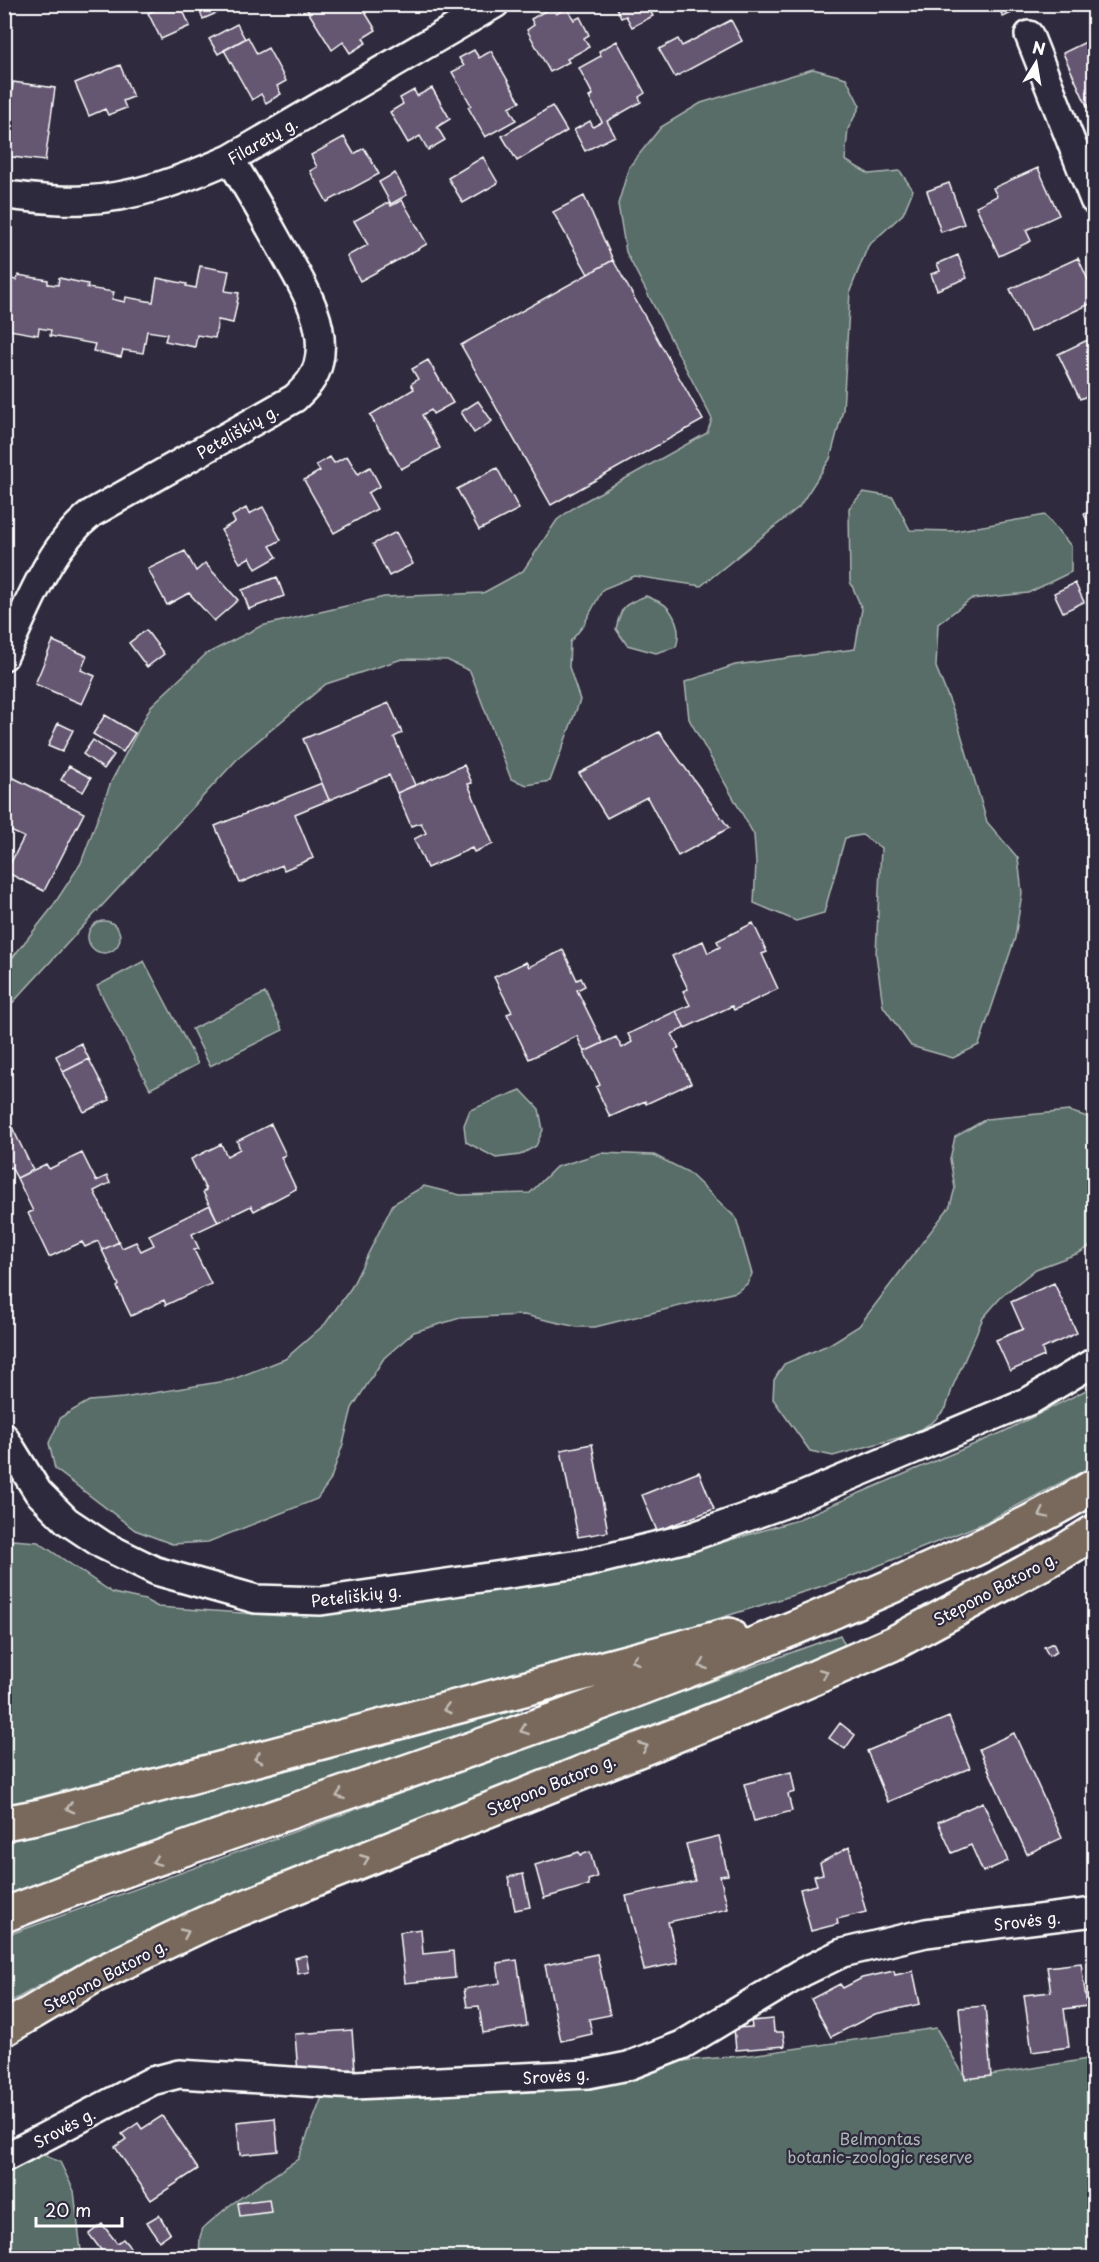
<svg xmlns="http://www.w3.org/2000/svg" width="1099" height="2262" font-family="'Playpen Sans',sans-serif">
<rect width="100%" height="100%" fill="#2f2a3d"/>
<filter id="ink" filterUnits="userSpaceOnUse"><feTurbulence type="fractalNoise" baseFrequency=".0167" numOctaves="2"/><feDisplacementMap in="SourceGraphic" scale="12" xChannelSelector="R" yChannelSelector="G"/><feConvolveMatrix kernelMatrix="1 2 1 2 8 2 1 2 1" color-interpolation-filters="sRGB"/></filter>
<g filter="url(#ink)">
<path fill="#586d67" stroke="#acb6b3" stroke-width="1.5" d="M813,69L846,78L860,106L848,129L845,160L869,174L900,171L913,190L903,214L868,246L850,291L843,410L830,459L799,507L701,586L635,576L603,589L583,626L570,642L569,667L580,700L550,781L527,785L511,779L470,671L447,660L402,659L326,684L241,755L5,1011V967L51,909L81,863L111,782L151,706L206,654L261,626L384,597L483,593L523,571L557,520L576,506L707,433L712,419L626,252L618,204L629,167L661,127L701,103Z
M863,492L893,497L910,530L955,531L1045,515L1071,546V572L1028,593L971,599L938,624L936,667L956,717L987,822L1018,858L1022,893L1015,938L979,1045L953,1058L911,1046L883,1006L876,954L881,848L862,835L845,838L824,913L796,921L754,903L756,863L754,835L689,719L685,682L735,665L855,649L862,609L850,581L849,508Z
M646,596C652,599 663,602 667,607C677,618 681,633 676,647L656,653L627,645L616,629C621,606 624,604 646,596Z
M88 937a16 16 0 1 1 32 0a16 16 0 1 1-32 0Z
M144,961L198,1064L150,1089L97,986Z
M265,993L283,1030L210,1066L192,1029Z
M521,1090L539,1109L543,1130L536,1146L520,1155L496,1158L466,1142L464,1125L470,1110Z
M1069,1111L1094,1119V1244L1079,1253L1036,1269L1003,1295L983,1318L953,1386L946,1408L933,1422L912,1434L833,1456L810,1451L773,1399L774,1380L784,1364L830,1344L859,1326L950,1206L955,1188L950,1159L955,1137L986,1119Z
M601,1153L654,1155L688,1172L736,1218L752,1274L747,1284L736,1292L595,1327H577L524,1315L460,1318L414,1332L384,1358L352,1408L343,1444L330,1481L317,1499L208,1542L172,1544L135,1530L55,1469L49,1443L61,1417L89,1401L123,1398L231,1380L285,1359L325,1324L351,1288L393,1204L424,1186L460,1195L530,1193L556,1167Z
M1094,1386V1460L1087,1469L984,1523L845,1579L672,1633L5,1806L4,1551L13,1540L38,1542L113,1593L145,1600L158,1607L283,1616L439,1597L636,1564L690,1552L794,1521L1003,1432Z
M840,1635L846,1647L235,1894L89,1958L5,2005V1936Z
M521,1707L523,1713L5,1899V1840Z
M936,2028L966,2079L1094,2058V2257L199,2258L200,2237L203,2228L230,2205L298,2159L324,2092L751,2055Z
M4,2138L60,2162L74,2191L81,2251L84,2257H5Z"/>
<path fill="#655672" stroke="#fff" stroke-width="1.5" d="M168,4H180L190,26L161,39L148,13Z
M197,4H237L203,19Z
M314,4H360L376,30L363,38L366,43L350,53L343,42L332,50L307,10Z
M402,4H431L418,12L414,5L406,10Z
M614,4H646L653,16L632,27L626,16L621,18Z
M997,4H1031L1003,17Z
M552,7L556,14L567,8L574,20L580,17L589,35L584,38L589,47L567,59L569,62L550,72L527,30L534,25L531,19Z
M731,20L742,41L675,77L659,49L678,39L682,46Z
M237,24L245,39L218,54L209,39Z
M248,37L257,54L268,48L286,81L277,86L281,94L266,103L261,94L252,100L224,50Z
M1094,38V102L1087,106L1063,53Z
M617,41L645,93L639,97L641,102L607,121L615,136L585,151L574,130L590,121L593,127L602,122L589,97L593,95L579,68L601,56L599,51Z
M474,50L479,58L491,51L520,102L509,107L516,120L485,137L468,107L471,105L452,72L464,66L459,58Z
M120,65L133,97L123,101L126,108L108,115L105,109L89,116L75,83Z
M13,82L55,88L45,161L4,156Z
M432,88L450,119L437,127L445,140L428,150L420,136L408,143L390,112L403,104L400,98L414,90L417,96Z
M552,106L567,131L517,161L502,136Z
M344,137L354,154L364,148L379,174L327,202L310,171L317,167L311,155Z
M483,157L498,183L463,203L448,178Z
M1038,168L1059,215L1026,230L1031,241L999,256L976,206L997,196L993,188Z
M395,173L407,195L391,204L379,182Z
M949,183L964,224L941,232L927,191Z
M584,196L613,260L588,274L553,212Z
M402,200L427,244L360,281L347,256L368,245L354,221L389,202L391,206Z
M958,255L967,278L937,290L931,274L940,271L937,264Z
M1078,258L1094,293V302L1030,332L1010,289Z
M613,260L703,420L551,505L461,345Z
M200,266L229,271L225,291L239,293L233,323L218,320L215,338L197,335L195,347L165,341L167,334L147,331L143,353L123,350L121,357L93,351L95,344L50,336L51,330L39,328L38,335L10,330L9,336L4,335V278L17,280L18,275L48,280V284L58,285L59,278L88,284L87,288L114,292L112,299L125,302L126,297L153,302L157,278L187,284L186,286L196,288Z
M1094,337V393L1080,399L1058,354Z
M428,360L453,403L433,414L431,410L422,415L440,448L401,469L370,415L414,389L411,384L418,379L412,369Z
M478,401L492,421L474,433L461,412Z
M347,456L358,474L370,467L380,486L368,493L377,509L334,533L304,480L320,471L316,465L330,457L334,463Z
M497,468L519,509L479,530L457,489Z
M263,507L281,540L270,546L277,557L256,569L250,557L240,563L221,530L235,522L232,516L246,508L249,514Z
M1094,509V534H1093L1084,514Z
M396,532L413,564L389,576L373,544Z
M185,551L196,571L205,563L238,600L214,621L189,593L167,605L148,569Z
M277,577L284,596L249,609L242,590Z
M1075,583L1084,602L1063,612L1054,593Z
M146,630L164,654L147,667L129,643Z
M53,641L87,656L81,670L95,676L82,704L35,684Z
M389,703L402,733L394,737L415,785L397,793L389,775L329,800L303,739Z
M105,715L135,733L123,752L93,734Z
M58,723L73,730L62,752L48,746Z
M659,732L729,828L678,856L647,797L607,818L579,773Z
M93,740L114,755L104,769L83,754Z
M464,765L472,783L468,784L493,844L474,852L472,848L427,868L414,839L426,833L421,823L411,826L397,793Z
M69,766L91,778L83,792L61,780Z
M4,773L84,813L44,891L6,872L24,837L4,828Z
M322,783L329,800L295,814L313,858L284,870L282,865L240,883L215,826Z
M753,923L767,952L762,954L778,989L734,1010L732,1006L685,1028L676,1011L690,1005L683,991L688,989L672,956L703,941L708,953L720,947L717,941Z
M563,950L577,980L581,978L585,986L577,990L603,1043L584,1052L577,1036L529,1059L507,1014L512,1012L494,977L526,962L529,967Z
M676,1011L685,1028L672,1034L679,1048L675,1050L691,1083L646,1104L645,1101L610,1117L596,1087L600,1085L584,1052L616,1037L622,1048L632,1042L628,1034Z
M81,1043L89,1059L63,1072L56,1056Z
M89,1059L110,1100L84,1112L63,1072Z
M10,1123L33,1170L17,1178L11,1167L4,1170V1125Z
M271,1124L286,1155L281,1157L296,1189L254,1211L251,1206L218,1222L203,1192L206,1190L191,1159L221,1144L227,1156L240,1149L237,1141Z
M82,1153L96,1181L107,1176L110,1183L94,1191L119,1242L102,1250L98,1241L85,1247L82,1242L49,1257L28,1213L33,1211L17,1178L46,1164L49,1169Z
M210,1205L218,1222L192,1234L199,1249L194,1250L211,1284L166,1305L164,1300L131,1316L117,1287L119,1285L102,1250L119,1242L122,1248L136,1242L141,1251L154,1245L149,1235Z
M1054,1283L1077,1333L1042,1349L1044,1356L1010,1371L996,1340L1023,1329L1011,1302Z
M592,1444L608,1532L578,1537L561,1450Z
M699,1472L714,1509L657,1531L642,1495Z
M1053,1643L1057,1652L1049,1656L1044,1647Z
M949,1717L970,1768L888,1802L867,1751Z
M840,1723L855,1735L845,1749L829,1738Z
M1014,1733L1062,1838L1027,1854L979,1749Z
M791,1772L795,1792L788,1794L792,1811L754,1821L744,1784Z
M983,1802L1008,1861L983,1872L971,1845L952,1853L938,1822Z
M719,1836L728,1875L720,1876L728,1909L668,1922L678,1963L644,1970L626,1896L695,1881L686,1844Z
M849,1847L866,1912L837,1919L838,1924L811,1931L800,1889L817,1885L814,1876L823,1874L820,1863Z
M579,1852L580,1855L590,1852L597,1877L588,1880L589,1885L544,1898L535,1865Z
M523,1874L530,1907L515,1910L508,1877Z
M421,1929L423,1954L453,1951L455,1978L405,1983L400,1932Z
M597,1954L610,2015L589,2019L592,2034L561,2041L545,1965Z
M306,1955L309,1972L298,1974L295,1958Z
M517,1960L527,2026L483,2033L479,2006L467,2007L464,1989L500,1983L497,1963Z
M1081,1963L1087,2006L1064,2009L1069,2047L1032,2052L1024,1995L1051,1992L1047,1967Z
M894,1971L895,1975L913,1971L920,2004L875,2014L831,2037L811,1999L840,1984L843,1988L862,1978Z
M985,2006L991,2076L965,2079L959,2008Z
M773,2019L774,2032H783L785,2046L736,2050L734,2028L752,2027L751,2021Z
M352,2030L355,2069L298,2073L295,2034Z
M162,2116L198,2169L151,2200L115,2147L126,2139L122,2134L138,2123L142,2129Z
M275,2118L278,2151L240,2155L237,2122Z
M269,2199L271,2212L240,2216L238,2203Z
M159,2215L170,2233L159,2241L147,2222Z
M102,2224L117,2243L123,2239L133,2251L125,2258H107L89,2234Z"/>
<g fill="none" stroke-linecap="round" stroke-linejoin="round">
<g stroke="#fff" stroke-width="32">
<path id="minor" d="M1029,35L1094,200
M4,195C30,197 57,202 83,200C135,198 184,179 230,159L495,4
M4,656C28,607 48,547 92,513L295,398C305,388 314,380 318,365C330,321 296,275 276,238C261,211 246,185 230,159
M4,1437L38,1492L67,1521L103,1545L156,1571L256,1599L321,1601L586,1563L691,1537L781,1505L1031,1400L1094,1362
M4,2158L152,2081L179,2074L355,2085L588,2074L628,2066L682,2045L803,1972L842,1953L926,1933L1094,1912"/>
</g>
<g stroke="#fff" stroke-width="38">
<path id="primary" d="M4,1823L41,1816L729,1635
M4,1915C279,1809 564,1727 834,1611C922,1573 1012,1536 1094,1486
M4,2029L94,1976L210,1921L749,1706L892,1644L1061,1553L1094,1532"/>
</g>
<use href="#minor" stroke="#2f2a3d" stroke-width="27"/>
<use href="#primary" stroke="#78695c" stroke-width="33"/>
</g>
<defs><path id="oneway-chevron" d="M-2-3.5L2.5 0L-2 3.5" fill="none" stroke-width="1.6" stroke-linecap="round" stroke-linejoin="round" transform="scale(1.5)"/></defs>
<g stroke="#c2bcb6">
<use href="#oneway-chevron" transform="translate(1043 1514) rotate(154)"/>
<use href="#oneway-chevron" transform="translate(635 1660) rotate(165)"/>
<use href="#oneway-chevron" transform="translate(703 1665) rotate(160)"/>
<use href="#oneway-chevron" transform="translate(824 1673) rotate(-23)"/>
<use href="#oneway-chevron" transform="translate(447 1709) rotate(166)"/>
<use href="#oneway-chevron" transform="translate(524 1730) rotate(160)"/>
<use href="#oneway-chevron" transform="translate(644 1747) rotate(-22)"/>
<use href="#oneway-chevron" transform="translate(258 1758) rotate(165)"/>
<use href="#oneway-chevron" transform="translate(340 1795) rotate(160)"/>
<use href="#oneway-chevron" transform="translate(70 1808) rotate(165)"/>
<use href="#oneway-chevron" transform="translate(365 1859) rotate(-22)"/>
<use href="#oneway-chevron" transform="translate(156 1861) rotate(160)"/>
<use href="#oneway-chevron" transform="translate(185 1933) rotate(-25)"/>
</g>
</g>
<g text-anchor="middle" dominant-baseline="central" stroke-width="4.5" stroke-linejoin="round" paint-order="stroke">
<g font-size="16" fill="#fff" stroke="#2f2a3d">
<text transform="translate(262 140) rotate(-30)">Filaretų g.</text>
<text transform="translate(237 431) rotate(-30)">Peteliškių g.</text>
<text transform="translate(995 1588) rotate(-28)">Stepono Batoro g.</text>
<text transform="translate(356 1595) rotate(-7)">Peteliškių g.</text>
<text transform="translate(551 1784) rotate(-22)">Stepono Batoro g.</text>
<text transform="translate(1027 1920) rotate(-7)">Srovės g.</text>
<text transform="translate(105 1975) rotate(-28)">Stepono Batoro g.</text>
<text transform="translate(556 2075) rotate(-4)">Srovės g.</text>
<text transform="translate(64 2127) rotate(-28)">Srovės g.</text>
</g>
<g font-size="16" fill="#acb6b3" stroke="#2f2a3d">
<text x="880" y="2138">Belmontas<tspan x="880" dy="18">botanic-zoologic reserve</tspan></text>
</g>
</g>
<rect width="1099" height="2262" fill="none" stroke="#2f2a3d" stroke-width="24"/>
<rect x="12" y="12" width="1075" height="2238" fill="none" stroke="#fff" stroke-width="2" filter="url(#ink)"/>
<g transform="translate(1036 63) rotate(11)" stroke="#2f2a3d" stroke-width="4.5" paint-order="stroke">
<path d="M0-4.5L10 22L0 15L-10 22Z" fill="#ffffff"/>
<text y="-9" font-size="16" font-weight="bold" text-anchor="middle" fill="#ffffff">N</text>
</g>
<path d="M36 2217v9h86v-9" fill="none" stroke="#ffffff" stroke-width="3"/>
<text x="45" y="2217" font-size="18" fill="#ffffff" stroke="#2f2a3d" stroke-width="4.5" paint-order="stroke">20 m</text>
</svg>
